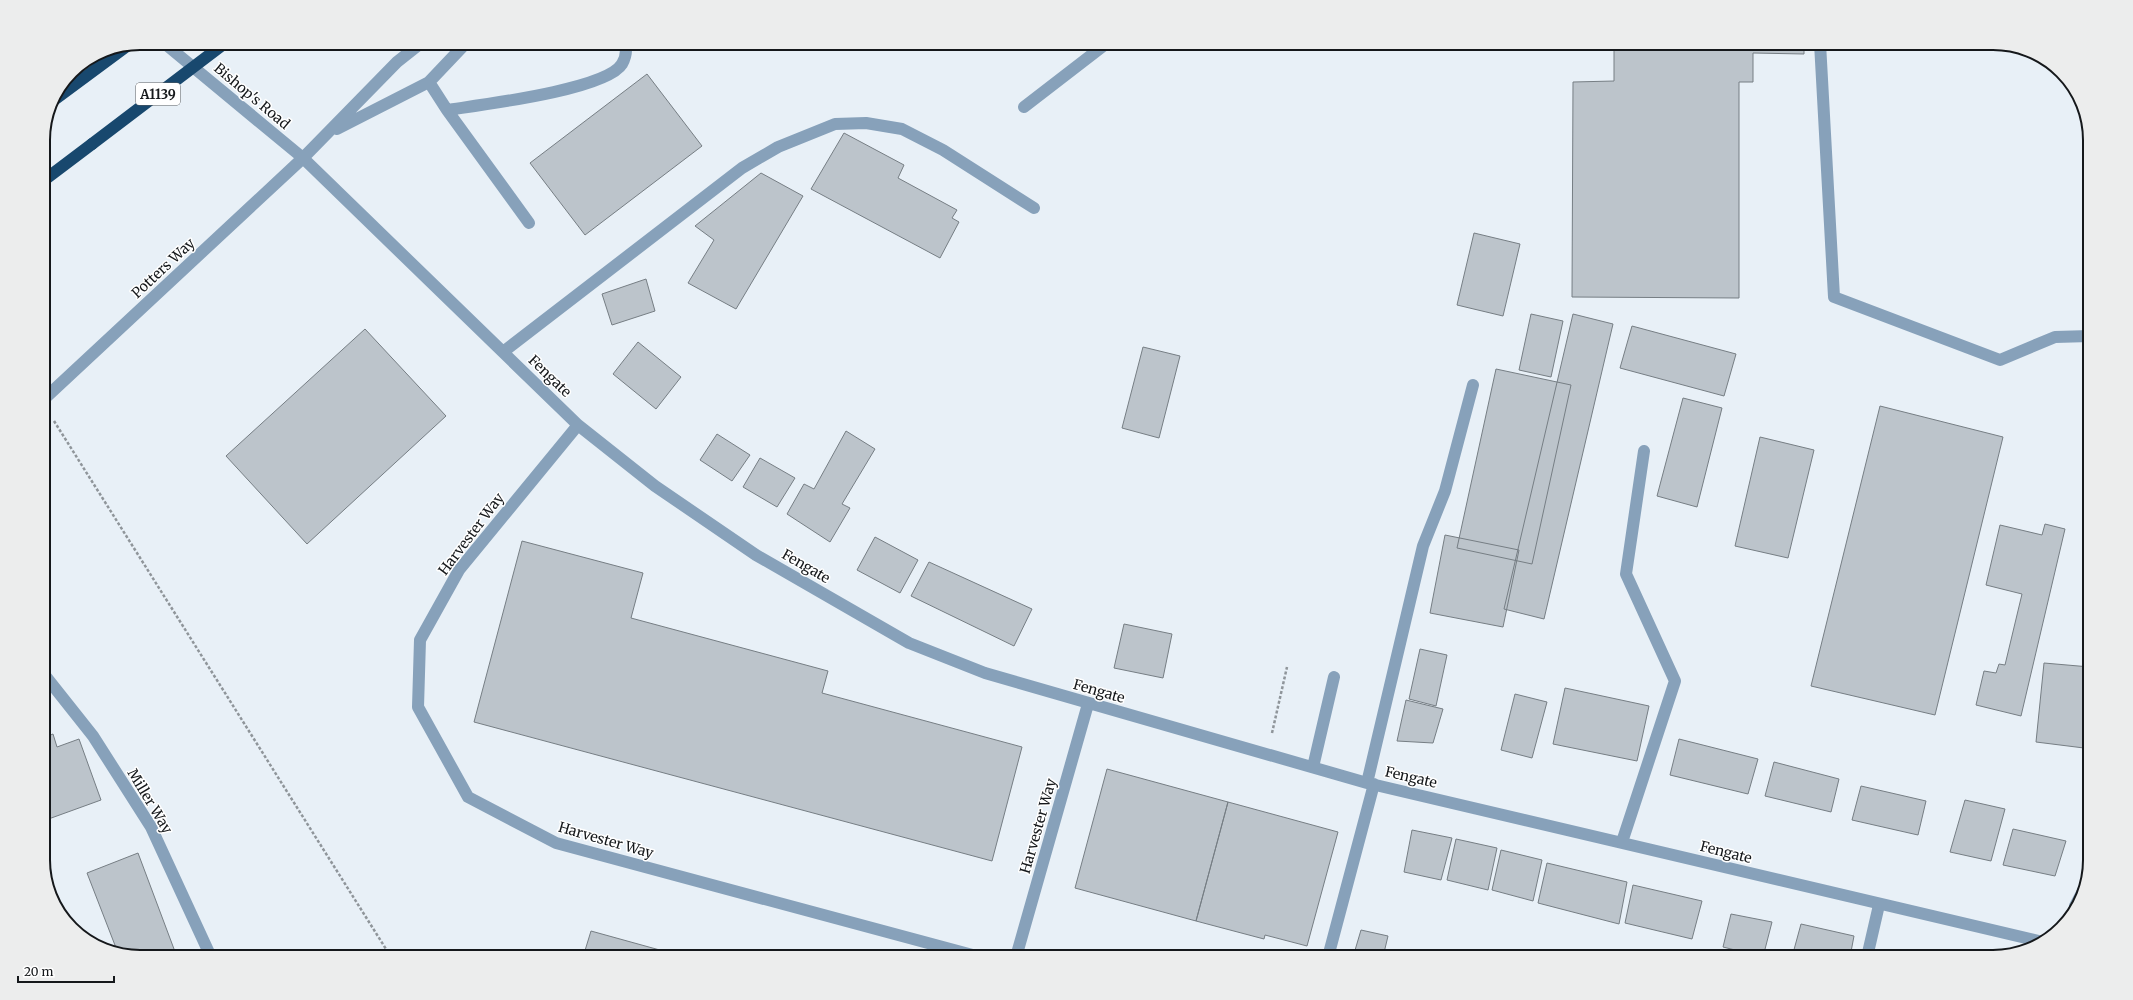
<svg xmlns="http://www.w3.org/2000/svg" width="2133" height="1000" font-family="Merriweather,serif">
<rect width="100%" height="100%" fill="#e8f0f7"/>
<path fill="#bcc4cb" stroke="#767e84" d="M1614,43H1804V54L1753,53V82H1739V298L1572,297L1573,82L1614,81Z
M647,74L702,146L585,235L530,163Z
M844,133L904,165L898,178L957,210L952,218L959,222L940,258L811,189Z
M761,173L803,196L736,309L688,283L714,240L695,226Z
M1474,233L1520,244L1503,316L1457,305Z
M646,279L655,311L612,325L602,294Z
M1531,314L1563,321L1551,377L1519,370Z
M1573,314L1613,324L1544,619L1504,609Z
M1632,326L1736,354L1724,396L1620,368Z
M365,329L446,416L307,544L226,456Z
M638,342L681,377L656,409L613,374Z
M1143,347L1180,356L1159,438L1122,428Z
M1496,369L1571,385L1532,564L1457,548Z
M1683,398L1722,408L1697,507L1657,496Z
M1880,406L2003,437L1935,715L1811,686Z
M846,431L875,449L842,504L850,508L830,542L787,514L804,484L814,489Z
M717,434L750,455L732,481L700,460Z
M1760,437L1814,450L1788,558L1735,546Z
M760,458L795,478L777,507L743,487Z
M2045,524L2065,529L2021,716L1976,705L1984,671L1996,673L1999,664L2005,665L2022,594L1986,585L2000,525L2042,535Z
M1445,535L1519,550L1503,627L1430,613Z
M875,537L918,560L900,593L857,570Z
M522,541L643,573L631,618L828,671L822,693L1022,747L992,861L474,722Z
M929,562L1032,609L1014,646L911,596Z
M1124,624L1172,634L1163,678L1114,668Z
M1420,649L1447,655L1436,706L1409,699Z
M2044,663L2090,667V694L2084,748L2036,742Z
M1565,688L1649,706L1637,761L1553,744Z
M1515,694L1547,702L1532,758L1501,750Z
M1406,700L1443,709L1433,743L1397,741Z
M53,734L57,747L79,739L101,800L43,821V738Z
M1679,739L1758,759L1748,794L1670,775Z
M1774,762L1839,779L1831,812L1765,796Z
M1107,769L1228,802L1196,921L1075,888Z
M1861,786L1926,801L1918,835L1852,820Z
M1965,800L2005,809L1991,861L1950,852Z
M1228,802L1338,832L1307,946L1265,935L1264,939L1196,921Z
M2013,829L2066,841L2055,876L2003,865Z
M1412,830L1452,838L1441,880L1404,872Z
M1456,839L1497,848L1488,890L1447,880Z
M1501,850L1542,860L1533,901L1492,890Z
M138,853L177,957H140L118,953L87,873Z
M1547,863L1627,882L1619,924L1538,903Z
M1633,885L1702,901L1692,939L1625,923Z
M1731,914L1772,922L1763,957L1723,947Z
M1801,924L1854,936L1850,957H1792Z
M1361,930L1388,936L1383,957H1353Z
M591,931L685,957H583Z"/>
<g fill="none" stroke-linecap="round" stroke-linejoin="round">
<path stroke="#8f959a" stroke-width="2.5" stroke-dasharray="3 2" stroke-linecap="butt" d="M54,421L391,957
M1272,733L1287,667"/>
<path stroke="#87a1ba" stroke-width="12" d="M164,43L303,158L578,425L655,486L756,555L909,643L985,673L1367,783L2043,942
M1820,43L1834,297L2000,360L2055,337L2090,336
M429,82L466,43
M1024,107L1107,43
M447,110C479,105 606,90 622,64C626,57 627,50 625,43
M337,129L429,82L447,110L529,223
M503,352L742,168L778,147L835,124L866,123L902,129L943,150L1034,208
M43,400L303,158L397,62L421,43
M578,425L459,570L420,640L418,707L468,797L556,843L980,957
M43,673L93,736L151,827L211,957
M1313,767L1334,677
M1367,783L1423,546L1445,491L1473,385
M1622,842L1675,681L1626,574L1644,451
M2075,906L2084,889
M1016,957L1088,704
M1328,957L1374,784
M1867,957L1879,905"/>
<path stroke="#18486e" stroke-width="12" d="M50,103L127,46
M43,181L92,144"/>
<path stroke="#18486e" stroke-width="12" d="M92,144L225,43"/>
</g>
<g text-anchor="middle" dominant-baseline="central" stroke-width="3" stroke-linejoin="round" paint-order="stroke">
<rect fill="#fff" stroke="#5b5d5f" stroke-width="1" x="136" y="83" width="44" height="22" rx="3"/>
<g font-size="13" font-weight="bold" fill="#15181b">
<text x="158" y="94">A1139</text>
</g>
<g font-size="14" fill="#15181b" stroke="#fff">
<text transform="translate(252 96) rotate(40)">Bishop's Road</text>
<text transform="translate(163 268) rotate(-43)">Potters Way</text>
<text transform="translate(550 376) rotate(44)">Fengate</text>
<text transform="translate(471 534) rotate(-53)">Harvester Way</text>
<text transform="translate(806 566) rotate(30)">Fengate</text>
<text transform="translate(1099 691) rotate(16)">Fengate</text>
<text transform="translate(1411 777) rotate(13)">Fengate</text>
<text transform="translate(150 801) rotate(59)">Miller Way</text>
<text transform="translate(1038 826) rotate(-74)">Harvester Way</text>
<text transform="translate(606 840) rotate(16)">Harvester Way</text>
<text transform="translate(1726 852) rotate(14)">Fengate</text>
</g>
</g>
<path d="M0 0H2133V1000H0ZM140 50H1993A90 90 0 0 1 2083 140V860A90 90 0 0 1 1993 950H140A90 90 0 0 1 50 860V140A90 90 0 0 1 140 50Z" fill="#eceded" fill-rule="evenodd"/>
<path fill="none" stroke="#15181b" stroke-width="2" d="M140 50H1993A90 90 0 0 1 2083 140V860A90 90 0 0 1 1993 950H140A90 90 0 0 1 50 860V140A90 90 0 0 1 140 50Z"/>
<path d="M18 976v6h96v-6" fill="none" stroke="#15181b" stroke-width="2"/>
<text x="24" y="976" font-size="12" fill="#15181b" stroke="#ffffff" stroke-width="3" paint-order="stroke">20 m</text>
</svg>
